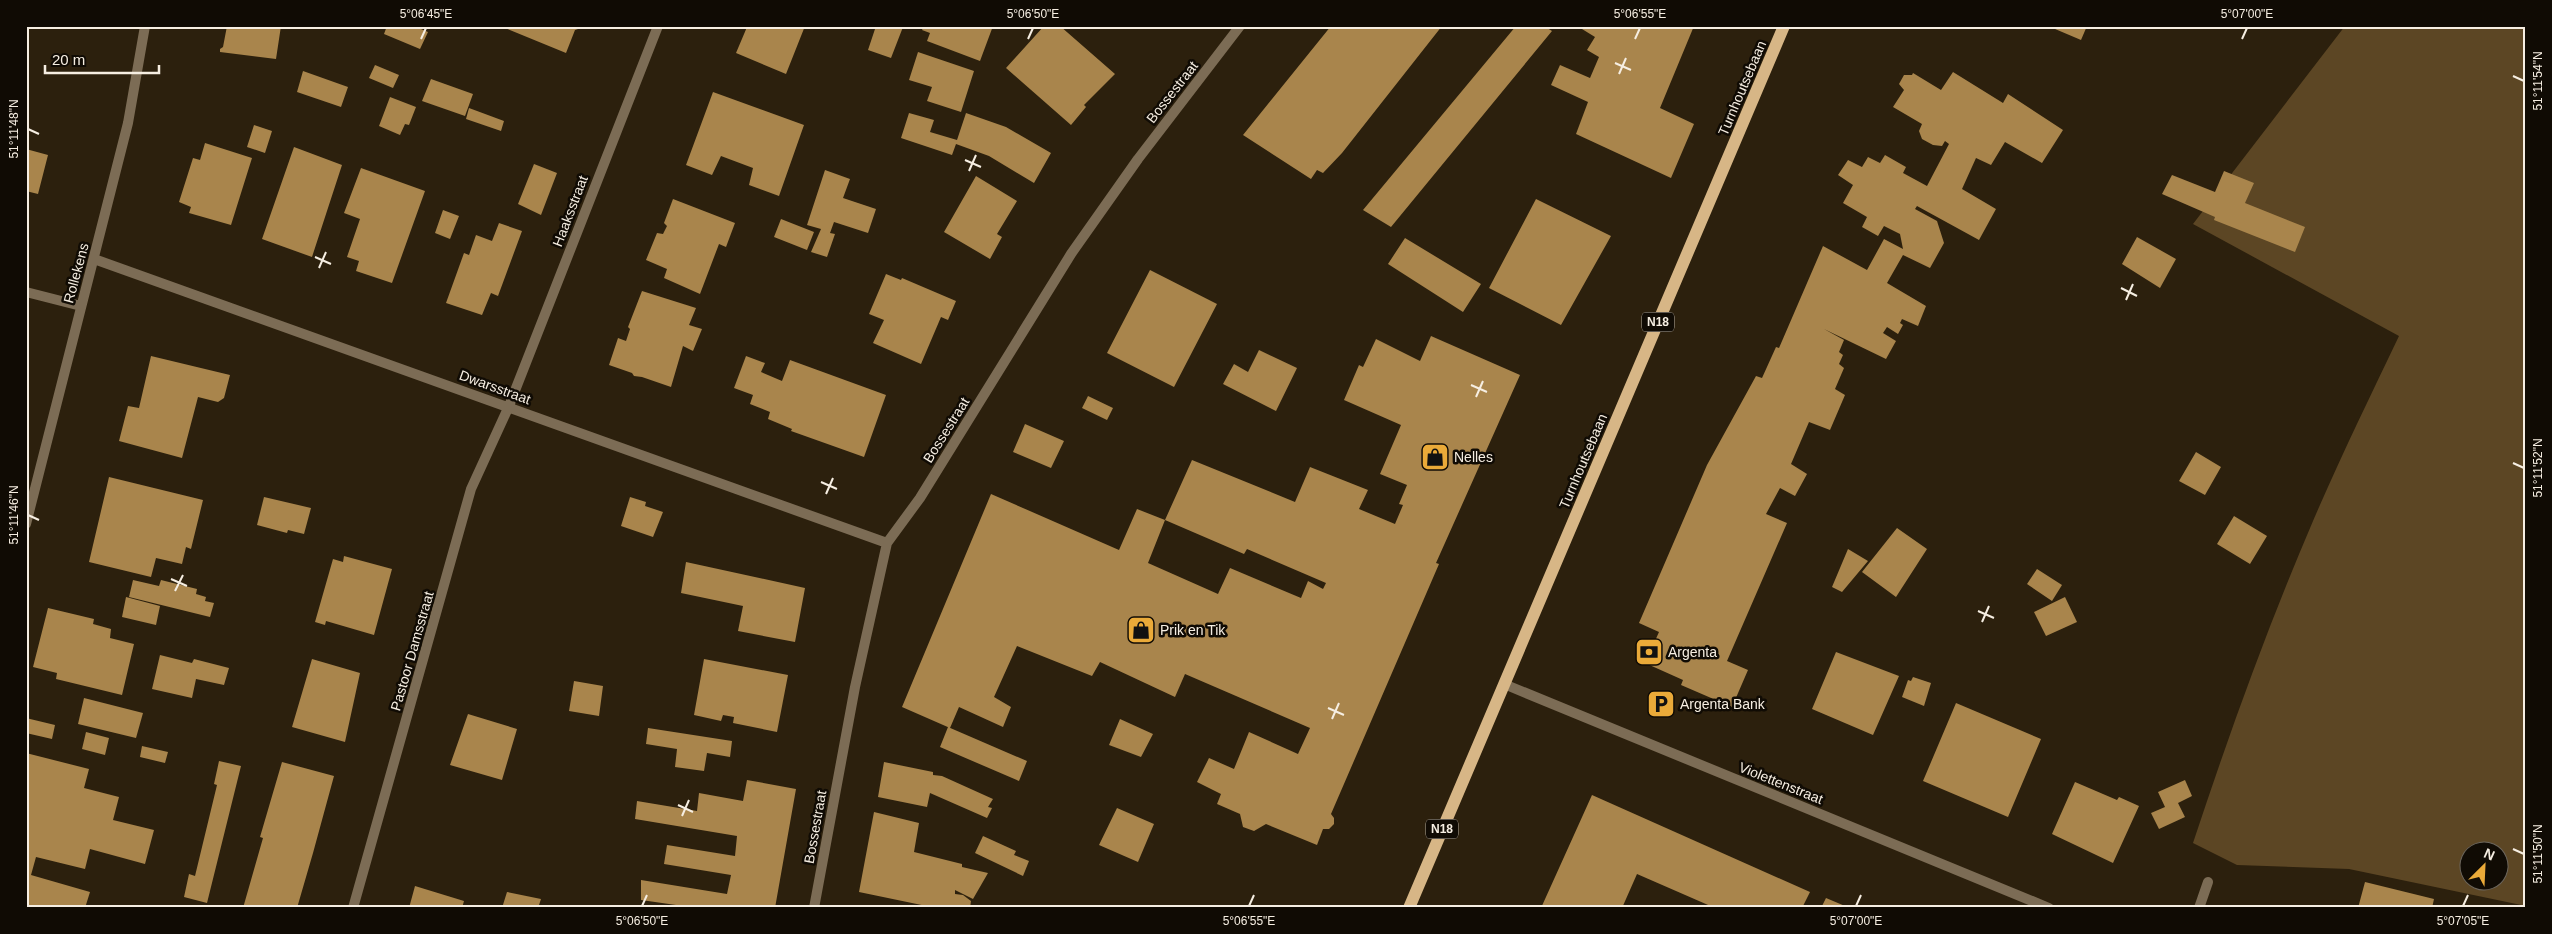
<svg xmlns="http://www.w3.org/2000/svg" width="2552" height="934" font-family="Arial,sans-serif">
<rect width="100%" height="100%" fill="#2c200d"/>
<path fill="#5c4624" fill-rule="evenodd" d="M2345,26H2526V906L2349,869L2237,865L2193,843C2229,734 2268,626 2313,521C2340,458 2370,397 2399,336L2193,224ZM2470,852H2500V882H2470Z"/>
<path fill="#a9854c" d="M227,26H281L276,59L220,52V49L223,47Z
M387,26H414L428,32L420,49L384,34Z
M500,26H581V28L575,30L566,53Z
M752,26H805L786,74L736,53L747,27L751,29Z
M876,26L903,27L891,58L868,50Z
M924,26H993L980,61L927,41L930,33L922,30Z
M1044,26H1060L1115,74L1084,105L1086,107L1071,125L1006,68Z
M1331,26H1442L1342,153L1323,173L1317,170L1311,179L1243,135Z
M1516,26H1544L1552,31L1391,227L1363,210Z
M1584,26H1694L1660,108L1694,124L1671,178L1576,134L1588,102L1551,85L1560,65L1590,78L1599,57L1587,50L1595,37L1582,29Z
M2048,26H2087L2081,40Z
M918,52L974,71L961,112L927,101L932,87L909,80Z
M375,65L399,75L393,88L369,78Z
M303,71L348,87L341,107L297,92Z
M1953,72L2003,103L2008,94L2063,130L2042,163L2005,142L1991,165L1976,158L1962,189L1996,209L1979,240L1917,206L1915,209L1937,221L1944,243L1930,268L1903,255L1887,283L1926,306L1918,326L1902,319L1900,323L1903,325L1898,334L1887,327L1883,333L1896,341L1886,359L1824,329L1844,340L1839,352L1843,355L1839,364L1844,368L1835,389L1845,395L1830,430L1809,422L1791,464L1807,474L1795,496L1780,488L1766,514L1787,523L1727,661L1748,670L1732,707L1681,685L1683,680L1645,663L1659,632L1639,623L1707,465L1756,376L1762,378L1776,347L1779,348L1823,246L1867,270L1884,239L1903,249L1900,234L1884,226L1878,236L1862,227L1867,217L1843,203L1853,185L1838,175L1848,160L1862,167L1868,157L1880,163L1885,155L1906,167L1903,173L1927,186L1949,144L1945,141L1942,146L1933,145L1922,139L1919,131L1922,124L1893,107L1904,90L1899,84L1904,75H1912L1913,73L1941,90Z
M431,79L473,94L465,116L422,101Z
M713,92L804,125L779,196L749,185L753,168L721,156L712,175L686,165Z
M390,97L416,107L409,125L405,124L400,135L379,126Z
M469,108L504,121L501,131L466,119Z
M909,113L934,120L930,132L957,140L966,113L1006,127L1051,153L1034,183L989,156L956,144L952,155L901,138Z
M254,125L272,131L265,153L247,147Z
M205,143L252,158L231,225L189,213L191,207L179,202L193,158L200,160Z
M294,147L342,165L312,257L262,239Z
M26,149L48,155L38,194L26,191Z
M534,164L557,173L541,215L518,204Z
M361,168L425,191L392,283L356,271L359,261L347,257L360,219L344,213Z
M825,170L850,179L843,198L876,209L868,233L834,222L830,233L835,234L827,257L811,252L821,229L807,225Z
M2224,171L2254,183L2245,203L2305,227L2295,252L2214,220L2215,217L2162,194L2172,175L2215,192Z
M976,176L1017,201L997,234L1002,237L990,259L944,232Z
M673,199L735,223L726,247L719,244L700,294L664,278L667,269L646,260L657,233L663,234L667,226L664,223Z
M1536,199L1611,236L1561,325L1489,288Z
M443,210L459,216L450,239L435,233Z
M781,219L814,232L807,250L774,237Z
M499,223L522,231L498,296L491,293L482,315L446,303L464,253L469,255L476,235L492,241Z
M2137,237L2176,259L2160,288L2122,264Z
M1405,238L1481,284L1463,312L1388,264Z
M1150,270L1217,304L1174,387L1107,353Z
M886,274L901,280L902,278L956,301L948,320L941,317L921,364L873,343L884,320L869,314Z
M642,291L696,308L689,325L702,329L693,351L683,346L671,387L642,377L634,376L632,373L609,365L618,338L626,341L630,329L628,327Z
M1431,336L1520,375L1436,563L1439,564L1331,814L1334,818V824L1329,829H1323L1317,845L1266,824L1254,831L1243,827L1240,814L1217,804L1221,794L1197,782L1209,758L1234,769L1249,732L1298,754L1310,728L1185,674L1175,697L1100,662L1092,676L1017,646L994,697L1011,707L1003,727L959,707L950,728L902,707L991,494L1119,550L1137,509L1165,520L1148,563L1218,594L1230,568L1301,598L1308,581L1323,589L1326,583L1247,549L1244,554L1165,520L1192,460L1295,502L1310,467L1368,490L1359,509L1395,524L1403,505L1399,504L1407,485L1380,474L1401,425L1344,400L1359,365L1363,367L1376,339L1420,361Z
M1259,350L1297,368L1276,411L1223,384L1234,364L1248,372Z
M151,356L230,375L224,398L218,402L198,397L182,458L119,441L128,406L139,408Z
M746,356L765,363L761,372L782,381L790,360L886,395L864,457L791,431L792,429L768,419L770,412L750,404L753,395L734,388Z
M1088,396L1113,408L1107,420L1082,408Z
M1025,424L1064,441L1051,468L1013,452Z
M2196,452L2221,467L2205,495L2179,481Z
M109,477L203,500L191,549L186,547L182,564L156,558L151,577L89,562Z
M264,497L311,508L304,534L288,530L287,533L257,525Z
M630,497L646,502L645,506L663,512L653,537L621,526Z
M2234,516L2267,536L2250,564L2217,544Z
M1897,528L1927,549L1896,597L1862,572Z
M1848,549L1868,561L1842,592L1832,587Z
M344,556L392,569L374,635L326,621L325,625L315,622L333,559L343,562Z
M686,562L805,588L795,642L738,631L743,606L681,593Z
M2037,569L2062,585L2052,601L2027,584Z
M133,580L159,586L161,580L197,589L196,594L206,597L205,601L214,603L210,617L129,597Z
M126,597L160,606L156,625L122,617Z
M2065,597L2077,622L2046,636L2034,612Z
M48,608L94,619L93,624L111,629L110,638L134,644L122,695L56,679L57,673L33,667Z
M1836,652L1899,676L1873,735L1812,709Z
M160,655L192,663L194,659L229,668L224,685L196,679L192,698L152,689Z
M312,659L360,673L345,742L292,727Z
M704,659L788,675L777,732L733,723L734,717L723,715L721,721L694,715Z
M1913,677L1931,683L1924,706L1902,697L1908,680L1911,681Z
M574,681L603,686L599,716L569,711Z
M84,698L143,713L136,738L78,724Z
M1956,703L2041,739L2008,817L1923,781Z
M468,714L517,729L502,780L450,765Z
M26,718L55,725L52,739L26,733Z
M1120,719L1153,734L1141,757L1109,745Z
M948,727L1027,761L1019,781L940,747Z
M648,728L732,741L730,757L707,753L704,771L675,767L677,749L646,744Z
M86,732L109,738L105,755L82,749Z
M142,746L168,752L165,763L140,757Z
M26,753L89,769L84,788L119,797L113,820L154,830L145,864L90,849L85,869L36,857L31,875L90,892L85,908H26Z
M219,761L241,766L207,903L184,897L189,874L195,876L217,785L214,784Z
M282,762L334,776L313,853L297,908H243L263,838L260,837Z
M884,762L933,772V775L942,776L993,799L988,807L992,808L987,818L930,793L927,807L878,797Z
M747,780L796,789L775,908H697L641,900V880L727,894L731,875L664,864L667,845L735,856L737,836L635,819L637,801L697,811L699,793L743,801Z
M2185,780L2192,796L2178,803L2185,817L2159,829L2151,813L2165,807L2158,792Z
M2075,782L2117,800L2119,797L2139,806L2113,863L2052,834Z
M1592,795L1810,892L1802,908H1715L1637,874L1622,908H1541Z
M1117,808L1154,824L1138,862L1099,845Z
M874,812L919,823L914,852L962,864V867L988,873L973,899L955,890V894L963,895L971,901L970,908H936L859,892Z
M983,836L1016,851L1014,855L1029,861L1023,876L975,853Z
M2365,882L2434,899L2432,908H2358Z
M415,886L464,901L462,908H409Z
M507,892L541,899L538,908H502Z
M1826,898L1845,906L1821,908Z"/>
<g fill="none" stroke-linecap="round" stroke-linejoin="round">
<path stroke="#7c6c55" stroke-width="10" d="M94,259L887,543
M26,292L81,306
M26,524L128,123L145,26
M1504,684L2049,908
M353,908L471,489L509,406L658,26
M814,908L855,687L887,543L920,498L1071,254L1138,159L1240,26
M2199,908L2208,882"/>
<path stroke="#d7b686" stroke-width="12" d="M1409,908L1784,26"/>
</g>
<path fill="none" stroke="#f6eee2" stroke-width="2" d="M421,39L426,28M1028,39L1033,28M1635,39L1640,28M2242,39L2247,28M1615,63L1631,70M1619,74L1626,58M2513,76L2524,81M28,129L39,134M965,160L981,167M969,171L976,155M315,257L331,264M319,268L326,252M2121,288L2137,296M2126,300L2133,284M1471,385L1487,392M1476,397L1483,381M2513,463L2524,468M821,482L837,489M826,494L833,478M28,515L39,520M171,579L187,586M175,591L183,575M1978,611L1994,618M1982,622L1989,606M1328,708L1344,715M1332,719L1339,703M678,805L693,812M682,816L689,800M2513,849L2524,854M642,906L647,895M1249,906L1254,895M1856,906L1861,895M2463,906L2468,895"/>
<defs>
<g id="shop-square" transform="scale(1.4375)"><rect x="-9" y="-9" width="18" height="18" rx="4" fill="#eaaa39" stroke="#100b04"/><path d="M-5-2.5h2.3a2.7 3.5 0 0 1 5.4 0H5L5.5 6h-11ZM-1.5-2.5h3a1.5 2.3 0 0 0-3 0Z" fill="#111"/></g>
<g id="bank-square" transform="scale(1.4375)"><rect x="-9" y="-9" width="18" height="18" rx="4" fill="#eaaa39" stroke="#100b04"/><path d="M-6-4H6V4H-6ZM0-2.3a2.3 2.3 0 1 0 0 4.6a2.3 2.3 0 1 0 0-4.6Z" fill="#111"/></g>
<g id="parking-square" transform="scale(1.4375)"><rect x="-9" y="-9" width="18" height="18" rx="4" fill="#eaaa39" stroke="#100b04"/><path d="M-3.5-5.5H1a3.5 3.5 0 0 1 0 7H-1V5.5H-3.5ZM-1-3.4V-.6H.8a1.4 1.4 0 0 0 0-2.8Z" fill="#111"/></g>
</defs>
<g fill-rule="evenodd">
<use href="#shop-square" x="1435" y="457"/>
<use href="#shop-square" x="1141" y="630"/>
<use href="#bank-square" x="1649" y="652"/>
<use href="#parking-square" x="1661" y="704"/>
</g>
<g text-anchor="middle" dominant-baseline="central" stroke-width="5" stroke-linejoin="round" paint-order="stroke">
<g fill="#100b04" stroke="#b1aa9f" stroke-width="1">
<rect x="1642" y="312.5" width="32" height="19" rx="4"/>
<rect x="1426" y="819.5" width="32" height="19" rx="4"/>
</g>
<g font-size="12" font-weight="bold" fill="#f6eee2">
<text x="1658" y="322">N18</text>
<text x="1442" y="829">N18</text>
</g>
<g font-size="14" fill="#f6eee2" stroke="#100b04">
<text transform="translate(1742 88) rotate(-67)">Turnhoutsebaan</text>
<text transform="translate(1172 92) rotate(-52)">Bossestraat</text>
<text transform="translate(570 211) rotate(-69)">Haaksstraat</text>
<text transform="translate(76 273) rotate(-75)">Rollekens</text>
<text transform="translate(495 387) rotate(20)">Dwarsstraat</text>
<text transform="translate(946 430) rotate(-58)">Bossestraat</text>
<text transform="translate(1583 461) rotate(-67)">Turnhoutsebaan</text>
<text transform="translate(412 651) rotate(-74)">Pastoor Damsstraat</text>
<text transform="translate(1781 783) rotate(22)">Violettenstraat</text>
<text transform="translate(815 827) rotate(-80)">Bossestraat</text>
</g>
<g font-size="14" fill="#f6eee2" stroke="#100b04" text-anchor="start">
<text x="1454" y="457">Nelles</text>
<text x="1160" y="630">Prik en Tik</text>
<text x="1668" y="652">Argenta</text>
<text x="1680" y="704">Argenta Bank</text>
</g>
</g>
<rect width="2552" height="934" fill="none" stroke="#100b04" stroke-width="55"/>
<g transform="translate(2484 866) rotate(24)"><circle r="24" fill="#100b04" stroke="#6c665d"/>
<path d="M0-4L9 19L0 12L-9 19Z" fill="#eaaa39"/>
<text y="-8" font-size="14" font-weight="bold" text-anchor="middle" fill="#f6eee2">N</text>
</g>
<path d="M45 65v8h114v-8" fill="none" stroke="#f6eee2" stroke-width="2.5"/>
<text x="52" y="65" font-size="15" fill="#f6eee2" stroke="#100b04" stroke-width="4" paint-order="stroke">20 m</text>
<rect x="28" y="28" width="2496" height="878" fill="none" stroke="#f6eee2" stroke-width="2"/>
<g font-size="12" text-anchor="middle" fill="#f6eee2">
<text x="426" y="18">5°06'45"E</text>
<text x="1033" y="18">5°06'50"E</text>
<text x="1640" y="18">5°06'55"E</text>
<text x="2247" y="18">5°07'00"E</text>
<text transform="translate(2538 81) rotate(-90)" y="4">51°11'54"N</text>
<text transform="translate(14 129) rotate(-90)" y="4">51°11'48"N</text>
<text transform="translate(2538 468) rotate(-90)" y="4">51°11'52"N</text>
<text transform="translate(14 515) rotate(-90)" y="4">51°11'46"N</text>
<text transform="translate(2538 854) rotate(-90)" y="4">51°11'50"N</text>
<text x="642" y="925">5°06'50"E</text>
<text x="1249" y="925">5°06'55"E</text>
<text x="1856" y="925">5°07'00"E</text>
<text x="2463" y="925">5°07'05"E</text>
</g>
</svg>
